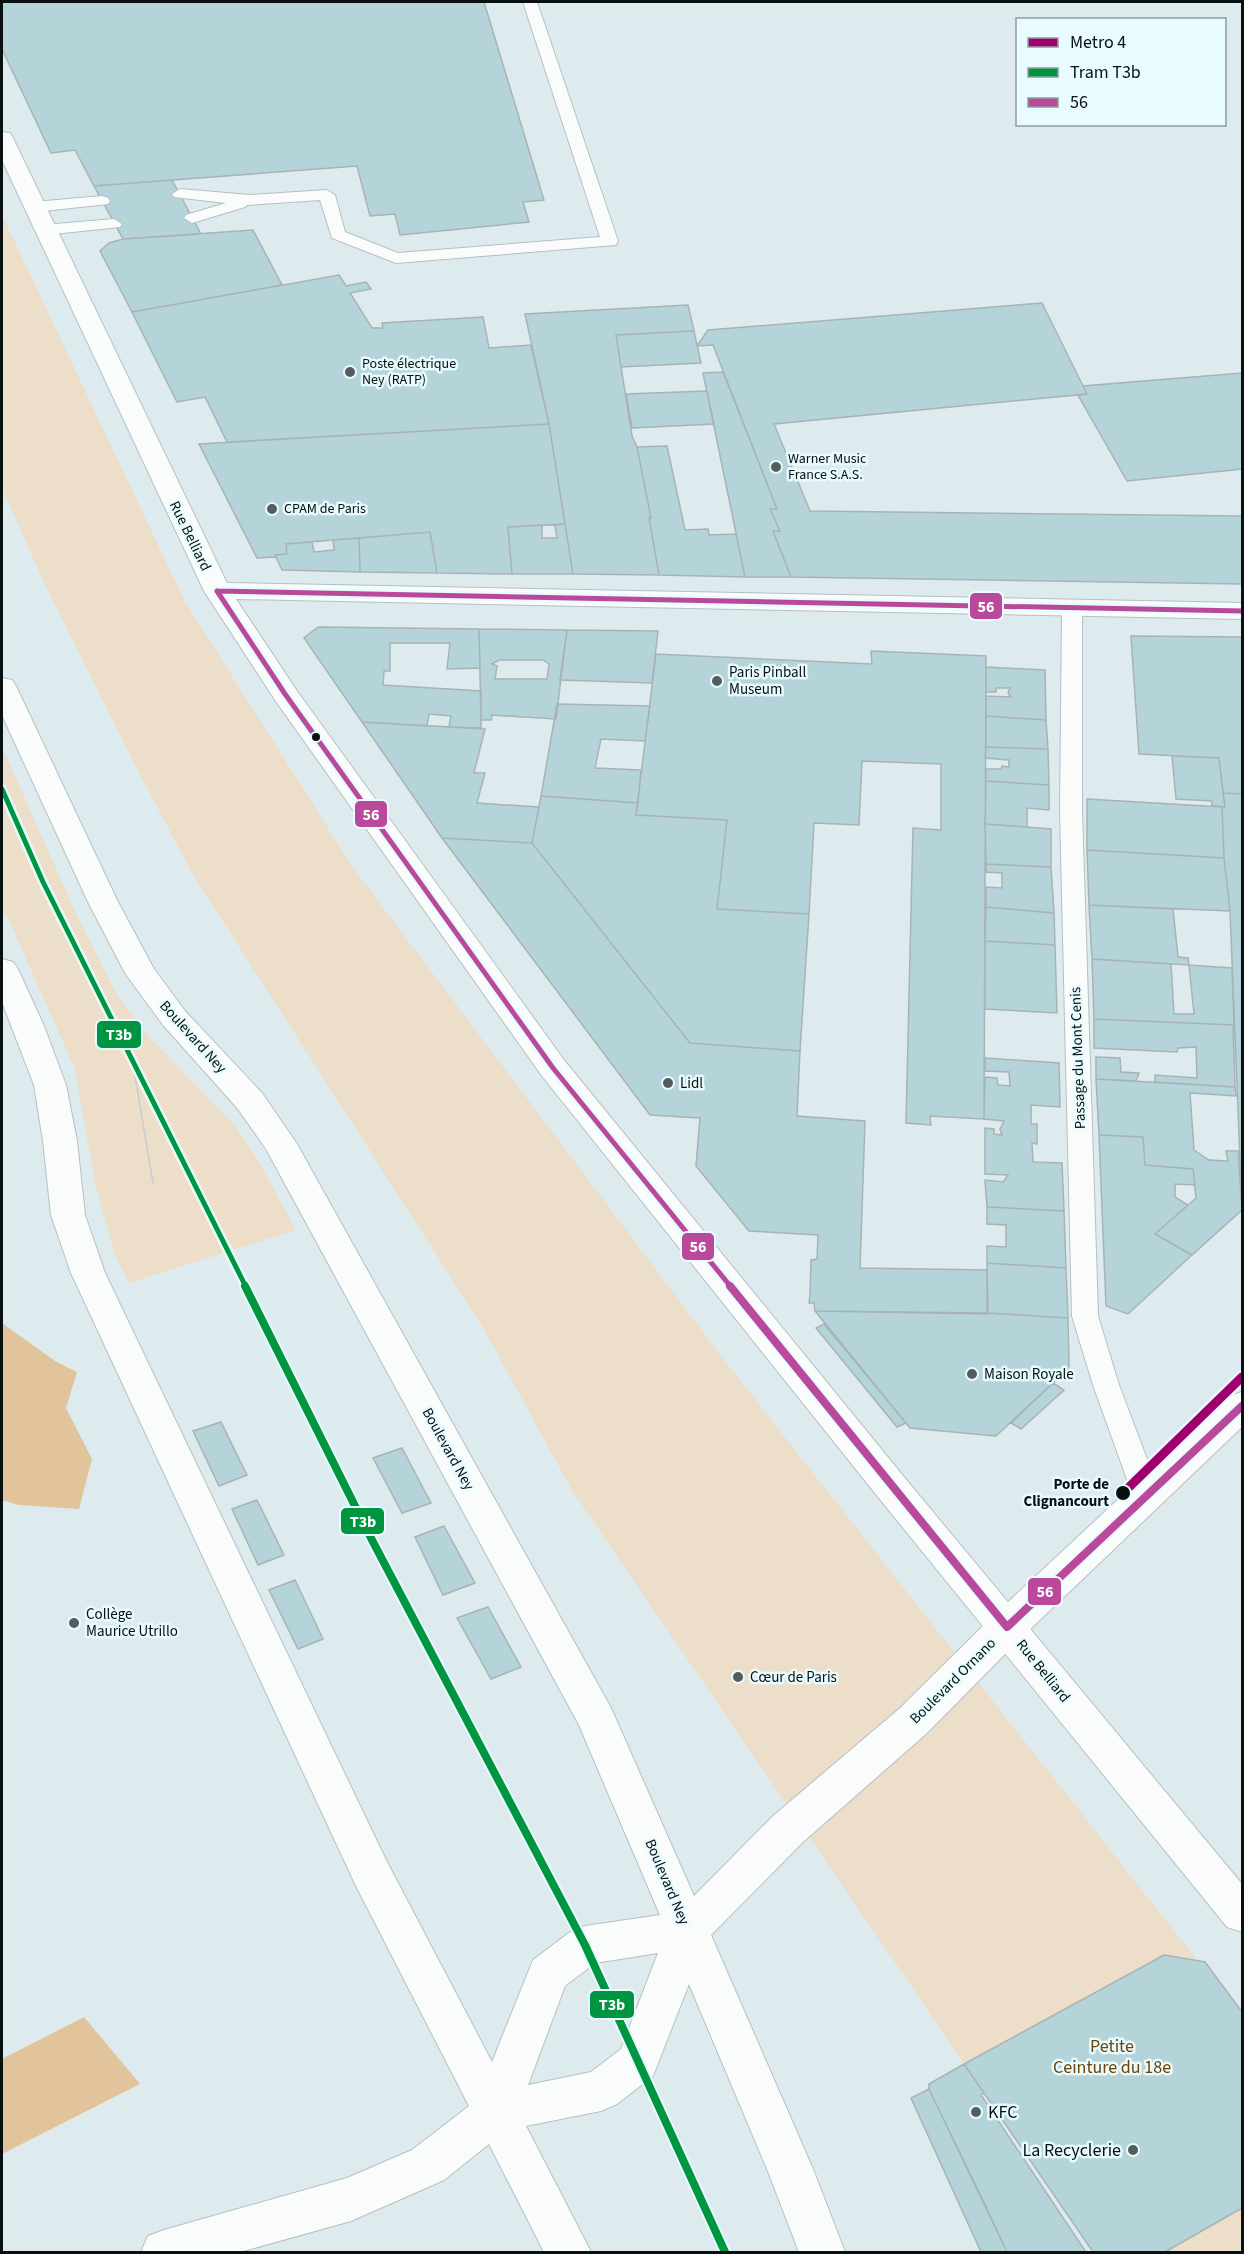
<svg xmlns="http://www.w3.org/2000/svg" width="1244" height="2254" font-family="'Source Sans 3',sans-serif">
<rect width="100%" height="100%" fill="#ddebee"/>
<path fill="#ecdec9" d="M2,215L184,600L352,866L724,1360L1242,2017V2252H1093L573,1492L482,1326L192,873L135,765L43,580L2,488Z
M2,747L73,907L118,997L152,1040L236,1127L256,1157L296,1230L129,1283L115,1255L95,1184L75,1069L2,905Z"/>
<path fill="#e1c49b" d="M2,1323L55,1361L77,1372L66,1408L92,1459L79,1509L18,1505L2,1500Z
M84,2017L140,2084L2,2154V2059Z"/>
<path fill="#b4d4da" stroke="#a8b3b5" stroke-width="1.5" fill-rule="evenodd" d="M2,2H484L544,200L523,202L529,222L400,235L395,214L370,216L357,166L94,186L75,150L51,153L2,49Z
M172,180L201,234L123,239L94,186Z
M253,230L282,285L132,312L100,251L109,243L123,239Z
M339,275L346,286L366,282L371,289L350,293L372,328H383L382,323L483,317L489,348L531,345L549,424L227,442L205,397L177,402L132,312Z
M1042,303L1087,394L774,424L810,511L1242,516V584L791,577L773,531H780L770,509H777L713,345L697,346L708,330Z
M688,305L694,331L616,335L632,436L637,447L651,518H649L659,575L573,574L549,424L525,314Z
M694,331L701,363L621,367L616,335Z
M723,372L777,509H770L780,531H773L791,577H745L703,373Z
M1242,373V469L1127,481L1078,395L1087,394L1083,386Z
M707,391L714,424L632,428L626,394Z
M549,424L565,524L508,527L512,574L437,573L430,532L286,544L287,554L275,555L276,557L257,558L199,444Z
M667,446L685,530L708,529L709,535L736,534L745,577L659,575L649,518H651L637,447Z
M565,524L573,574H512L508,527L542,525V538H557L555,525Z
M430,532L437,573L360,572L359,538Z
M359,538L360,572L282,570L275,555L287,554L286,544L312,542L314,552L334,550L333,540Z
M318,627L479,629L480,668L447,669L450,643H390V671H384L383,685L481,691V728L449,727L451,716L429,714L427,726L362,722L304,638Z
M479,629L567,630L556,719L492,715L491,720H481ZM499,660H543L549,664L547,679H495L497,666L492,664Z
M567,630L658,631L652,683L560,680Z
M1131,636L1242,637V794L1223,793L1219,758L1139,754Z
M871,651L986,656L984,1119L930,1116L931,1125L906,1123L913,828L941,830V764L862,761L859,825L814,823L809,914L717,909L727,820L636,815L656,654L872,664Z
M986,667L1045,670L1046,720L986,716V696L1011,697L1008,693L1010,688H996V692H986Z
M557,704L650,706L645,741L601,739L595,768L641,770L638,803L541,796Z
M986,716L1046,720L1048,749L986,747Z
M362,722L485,729L474,773H485L477,803L539,807L532,843L442,838Z
M986,747L1048,749L1049,785L986,781V769H1001L1002,766L1009,767V760L985,758Z
M1172,756L1219,758L1225,807L1212,806V801L1176,799Z
M986,781L1049,785V810L1027,808V827L985,824Z
M1223,793L1242,794V1210L1230,911L1224,858L1222,807H1225Z
M541,796L638,803L636,815L727,820L717,909L809,914L800,1051L690,1043L532,843Z
M1087,799L1222,807L1224,858L1087,850Z
M985,824L1051,829V867L986,864Z
M442,838L532,843L690,1043L800,1051L797,1116L865,1121L860,1268L987,1270V1314L815,1311L814,1303H809L810,1294L811,1260L817,1259L818,1235L749,1231L696,1166L700,1118L650,1115Z
M1087,850L1224,858L1230,911L1089,905Z
M986,864L1051,867L1054,913L986,907V887L1002,888V873L986,872Z
M1089,905L1173,909L1178,957L1188,958L1189,965L1092,959Z
M986,907L1054,913L1055,945L985,941Z
M985,941L1055,945L1057,1013L985,1009Z
M1092,959L1171,964L1174,1014H1194L1189,965L1232,968L1234,1025L1094,1019Z
M1094,1019L1233,1025L1235,1087L1155,1082V1075L1197,1078L1196,1047L1178,1048L1177,1052L1094,1048Z
M1096,1057L1120,1058L1121,1072L1139,1073L1136,1081L1096,1079Z
M985,1058L1059,1063L1060,1107L1031,1105V1124H1037V1144L1032,1143L1033,1162L1062,1163L1064,1211L987,1207L985,1180L1003,1182L1008,1175L985,1174V1128L994,1129V1134L1002,1135L1000,1129L1004,1121L984,1119L985,1077L997,1078L998,1085L1010,1086L1009,1072L985,1071Z
M1096,1079L1235,1087L1236,1096L1190,1093L1194,1150L1209,1160L1228,1161L1226,1151H1238L1242,1210L1192,1255L1155,1234L1196,1198L1193,1169L1145,1165L1143,1137L1099,1135Z
M1099,1135L1143,1137L1145,1165L1193,1169L1195,1185L1175,1184V1197L1188,1205L1155,1234L1192,1255L1128,1314L1106,1306Z
M987,1207L1064,1211L1066,1268L987,1263V1246L1006,1247V1225L987,1224Z
M987,1263L1066,1268L1068,1318L988,1313Z
M815,1311L988,1313L1068,1318L1069,1368L996,1436L910,1428Z
M824,1324L906,1423L897,1427L816,1328Z
M1053,1383L1064,1390L1021,1429L1011,1423Z
M221,1422L247,1475L219,1486L193,1431Z
M402,1448L431,1503L402,1513L373,1458Z
M257,1500L284,1555L258,1565L232,1509Z
M444,1526L475,1583L443,1595L415,1537Z
M295,1580L323,1639L298,1649L269,1590Z
M488,1607L521,1667L491,1679L457,1618Z
M1164,1955L1205,1962L1242,2012V2208L1165,2252H1093L964,2064Z
M964,2064L984,2093L981,2095L1086,2252H1007L929,2089V2084Z
M929,2089L980,2194L1007,2252H981L911,2098Z"/>
<g fill="none" stroke-linecap="round" stroke-linejoin="round">
<g stroke="#b5c0c2" stroke-width="2">
<path id="service" d="M523,2H537L618,241L616,245L396,263L332,238L320,200L247,205L245,207L192,223L184,218L186,215L226,203L174,197L172,194L180,189L250,195L327,190L335,195L345,232L398,253L600,237Z
M102,196L108,198L110,201L108,204L34,212L26,207L34,202Z
M114,219L122,224L120,227L44,235L36,230L44,225Z
M1072,603L1079,605L1082,609V811L1098,1316L1119,1385L1161,1496L1157,1504L1147,1507L1137,1504L1133,1496L1093,1385L1072,1316L1060,811L1062,609L1065,605Z"/>
</g>
<g stroke="#b5c0c2" stroke-width="2">
<path id="minor" d="M2,132L10,133L13,138L227,583L1242,603V619L236,599L297,691L564,1060L904,1477L1242,1884V1932L1227,1927L878,1497L542,1076L275,700L204,591L2,160Z"/>
</g>
<g stroke="#b5c0c2" stroke-width="2">
<path id="primary" d="M2,678L12,680L16,686L118,902L154,969L185,1011L262,1093L297,1144L611,1708L694,1896L773,1816L899,1709L993,1616L1229,1396L1242,1392V1427L1021,1638L927,1733L803,1842L711,1935L813,2169L845,2252H799L767,2169L689,1984L653,2076L617,2104L601,2111L526,2126L591,2252H544L489,2144L444,2180L351,2221L240,2252H141L148,2236L164,2230L347,2178L412,2150L469,2106L356,1886L71,1273L51,1215L43,1141L34,1085L2,1002V959L13,962L18,969L44,1026L66,1085L77,1141L85,1215L105,1273L386,1860L492,2062L533,1960L570,1932L585,1926L660,1915L579,1725L266,1149L238,1109L163,1025L125,973L88,902L2,715ZM658,1953L621,2049L591,2072L528,2085L565,1986L595,1963Z"/>
</g>
<use href="#service" fill="#fafcfc" fill-rule="evenodd"/>
<use href="#minor" fill="#fafcfc" fill-rule="evenodd"/>
<use href="#primary" fill="#fafcfc" fill-rule="evenodd"/>
<path stroke="#c8cccc" stroke-width="1.5" d="M132,1058L153,1183"/>
<g stroke="#e8fbff" stroke-width="10">
<path id="bus-1-far1" d="M217,591L285,694L553,1068L731,1287
M217,591L1242,611"/>
</g>
<g stroke="#e8fbff" stroke-width="12">
<path id="bus-1" d="M730,1286L1007,1627L1242,1406"/>
</g>
<use href="#bus-1-far1" stroke="#ba499b" stroke-width="5"/>
<use href="#bus-1" stroke="#ba499b" stroke-width="8"/>
<g stroke="#e8fbff" stroke-width="10">
<path id="tram-1-far1" d="M2,789L43,882L246,1287"/>
</g>
<g stroke="#e8fbff" stroke-width="12">
<path id="tram-1" d="M245,1286L372,1540L585,1945L725,2252"/>
</g>
<use href="#tram-1-far1" stroke="#009641" stroke-width="5"/>
<use href="#tram-1" stroke="#009641" stroke-width="8"/>
<g stroke="#e8fbff" stroke-width="14">
<path id="metro-1" d="M1123,1493L1242,1377"/>
</g>
<use href="#metro-1" stroke="#a0006e" stroke-width="9"/>
</g>
<g fill="#535d5e" stroke="#e8fbff" stroke-width="2">
<circle cx="350" cy="372" r="6"/>
<circle cx="776" cy="467" r="6"/>
<circle cx="272" cy="509" r="6"/>
<circle cx="717" cy="681" r="6"/>
<circle cx="668" cy="1083" r="6"/>
<circle cx="972" cy="1374" r="6"/>
<circle cx="74" cy="1623" r="6"/>
<circle cx="738" cy="1677" r="6"/>
<circle cx="976" cy="2112" r="6"/>
<circle cx="1133" cy="2150" r="6"/>
</g>
<g fill="#081011" stroke="#e8fbff" stroke-width="2">
<circle cx="316" cy="737" r="5"/>
<circle cx="1123" cy="1493" r="8"/>
</g>
<g text-anchor="middle" dominant-baseline="central" stroke-width="5" stroke-linejoin="round" paint-order="stroke">
<g font-size="14" fill="#081011" stroke="#e8fbff" text-anchor="start">
<text x="362" y="364">Poste électrique<tspan x="362" dy="16">Ney (RATP)</tspan></text>
<text x="788" y="459">Warner Music<tspan x="788" dy="16">France S.A.S.</tspan></text>
<text x="284" y="509">CPAM de Paris</text>
</g>
<g font-size="15" fill="#081011" stroke="#e8fbff">
<text transform="translate(190 536) rotate(64)">Rue Belliard</text>
<text transform="translate(193 1037) rotate(48)">Boulevard Ney</text>
<text transform="translate(1078 1058) rotate(-92)">Passage du Mont Cenis</text>
<text transform="translate(448 1449) rotate(61)">Boulevard Ney</text>
<text transform="translate(1043 1671) rotate(51)">Rue Belliard</text>
<text transform="translate(953 1681) rotate(-45)">Boulevard Ornano</text>
<text transform="translate(667 1882) rotate(67)">Boulevard Ney</text>
</g>
<g font-size="15" fill="#081011" stroke="#e8fbff" text-anchor="start">
<text x="729" y="672">Paris Pinball<tspan x="729" dy="17">Museum</tspan></text>
<text x="680" y="1083">Lidl</text>
<text x="984" y="1374">Maison Royale</text>
<text x="86" y="1614">Collège<tspan x="86" dy="17">Maurice Utrillo</tspan></text>
<text x="750" y="1677">Cœur de Paris</text>
</g>
<g font-size="15" font-weight="bold" fill="#081011" stroke="#e8fbff" text-anchor="end">
<text x="1109" y="1484">Porte de<tspan x="1109" dy="17">Clignancourt</tspan></text>
</g>
<g font-size="18" fill="#6f4406" stroke="#e8fbff">
<text x="1112" y="2046">Petite<tspan x="1112" dy="21">Ceinture du 18e</tspan></text>
</g>
<g font-size="18" fill="#081011" stroke="#e8fbff" text-anchor="start">
<text x="988" y="2112">KFC</text>
<text x="1121" y="2150" text-anchor="end">La Recyclerie</text>
</g>
</g>
<g stroke="#e8fbff" stroke-width="2">
<rect x="969" y="592" width="34" height="28" rx="6" fill="#ba499b"/>
<rect x="354" y="800" width="34" height="28" rx="6" fill="#ba499b"/>
<rect x="96" y="1020" width="46" height="29" rx="6" fill="#009641"/>
<rect x="681" y="1232" width="34" height="29" rx="6" fill="#ba499b"/>
<rect x="340" y="1507" width="45" height="28" rx="6" fill="#009641"/>
<rect x="1027" y="1577" width="35" height="29" rx="6" fill="#ba499b"/>
<rect x="589" y="1990" width="46" height="29" rx="6" fill="#009641"/>
</g>
<g font-size="16" text-anchor="middle" font-weight="bold" fill="#fff">
<text x="986" y="612">56</text>
<text x="371" y="820">56</text>
<text x="119" y="1040">T3b</text>
<text x="698" y="1252">56</text>
<text x="363" y="1527">T3b</text>
<text x="1045" y="1597">56</text>
<text x="612" y="2010">T3b</text>
</g>
<rect width="1244" height="2254" fill="none" stroke="#081011" stroke-width="6"/>
<rect x="1016" y="18" width="210" height="108" fill="#e8fbff" stroke="#8e9da0" stroke-width="1.5"/>
<rect x="1028" y="38" width="30" height="9" fill="#a0006e" stroke="#8e9da0" stroke-width="1.5"/>
<text x="1070" y="48" font-size="18" fill="#081011">Metro 4</text>
<rect x="1028" y="68" width="30" height="9" fill="#009641" stroke="#8e9da0" stroke-width="1.5"/>
<text x="1070" y="78" font-size="18" fill="#081011">Tram T3b</text>
<rect x="1028" y="98" width="30" height="9" fill="#ba499b" stroke="#8e9da0" stroke-width="1.5"/>
<text x="1070" y="108" font-size="18" fill="#081011">56</text>
</svg>
